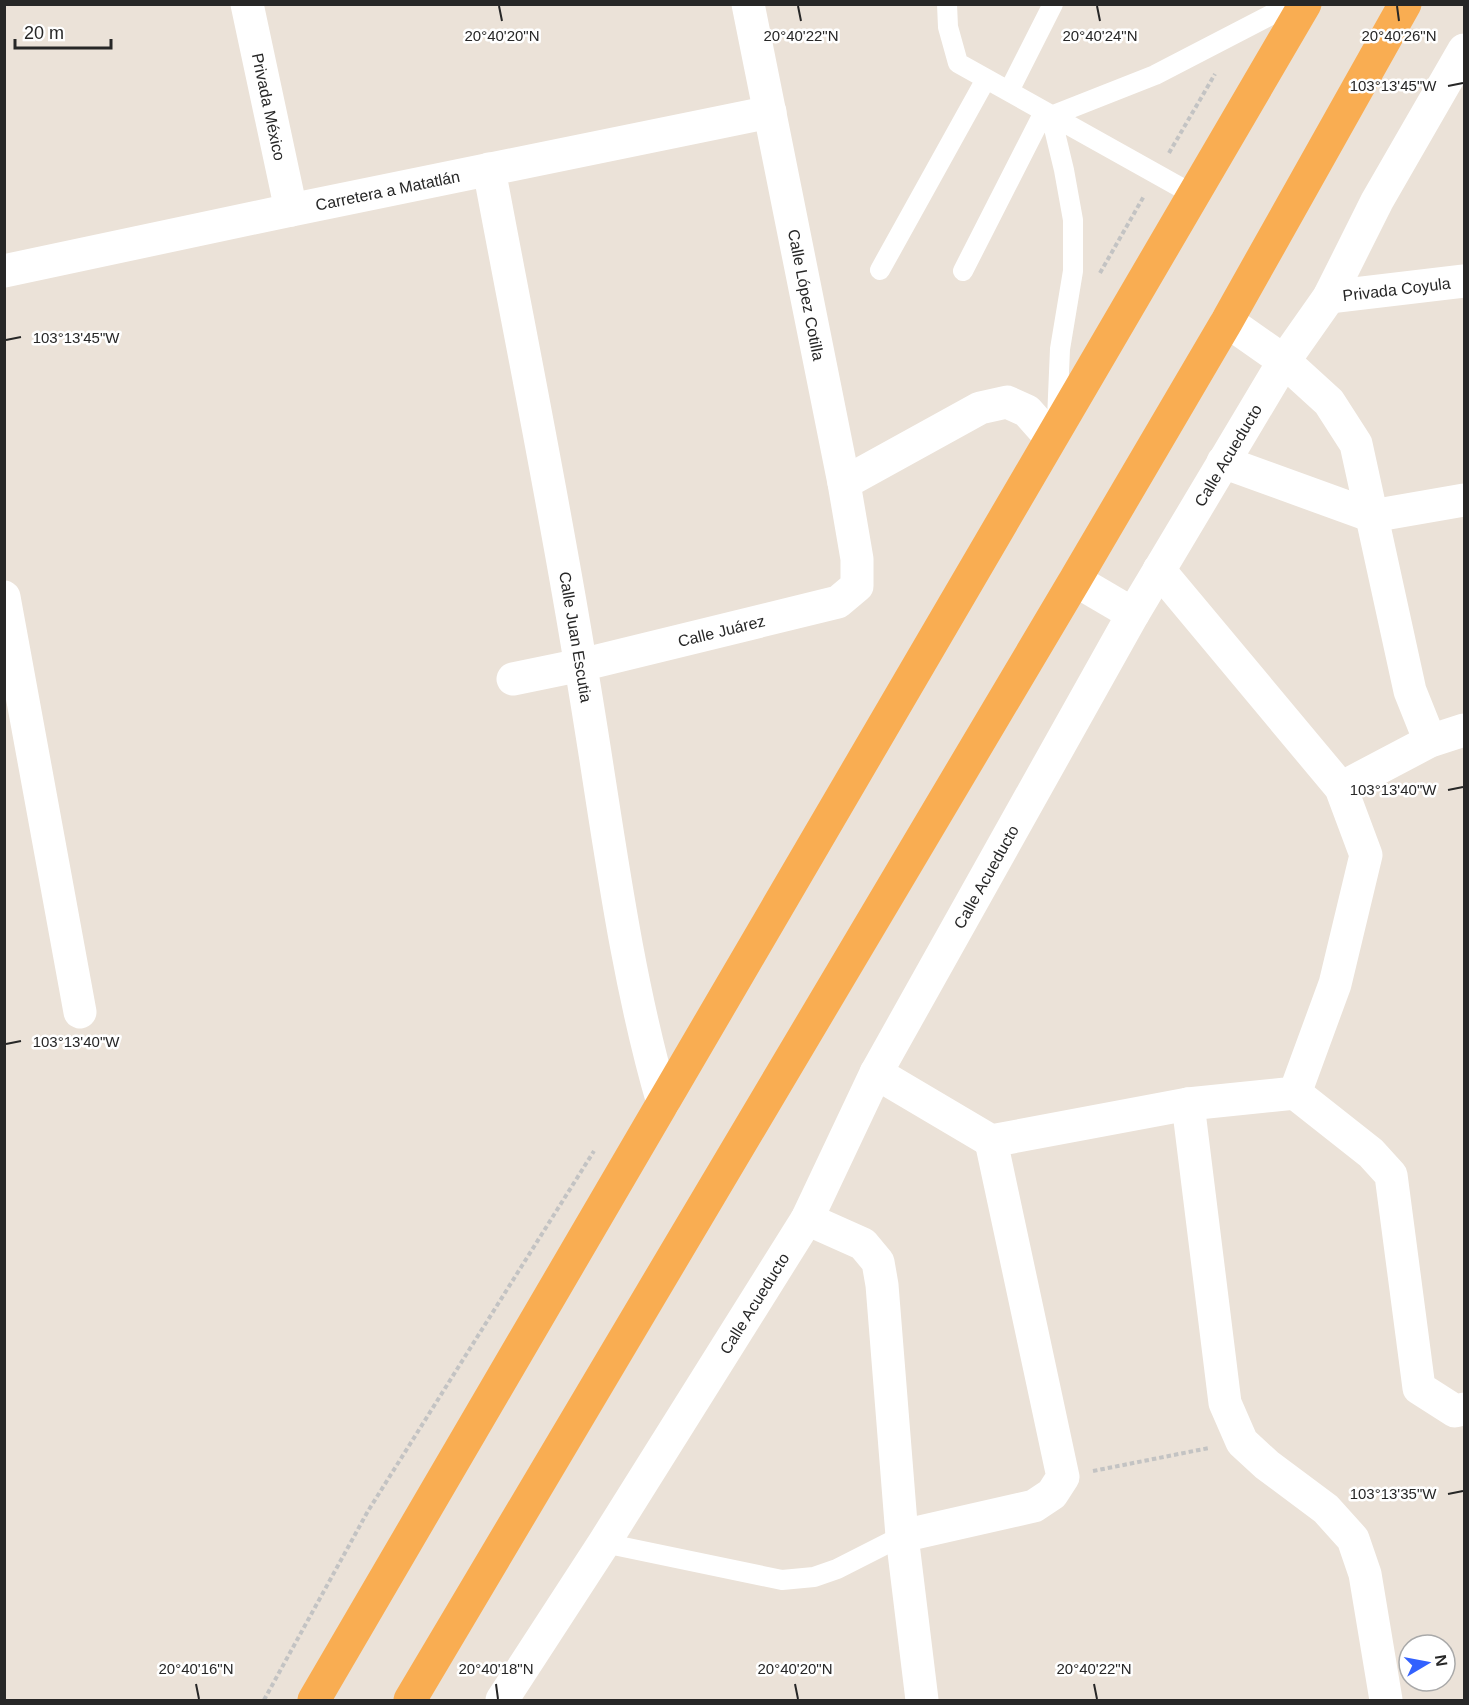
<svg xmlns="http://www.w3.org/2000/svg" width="1469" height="1705" font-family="Arial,sans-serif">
<rect width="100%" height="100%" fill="#ebe2d8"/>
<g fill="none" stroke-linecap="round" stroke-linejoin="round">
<path stroke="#c3c3c3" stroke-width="4" stroke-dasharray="4.5 3" stroke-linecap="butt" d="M1169,153L1215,74
M1100,273L1144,196
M1093,1471L1209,1448
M264,1700L368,1511L594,1151"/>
<path stroke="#fff" stroke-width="20" d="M947,4L948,27L958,63L1194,195
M1009,91L1053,4
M1051,116L1064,170L1073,220V271L1060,349L1057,419
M1051,116L1155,75L1292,4
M880,270L986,79
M963,271L1044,112
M604,1543L782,1580L814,1577L837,1569L902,1536"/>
<g stroke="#fff" stroke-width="33">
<path id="s1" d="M247,4L291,210"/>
<path id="s2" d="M489,169C520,335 554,501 581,667C606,812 622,962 663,1103"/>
<path id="s3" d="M4,271L291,210L770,112"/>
<path id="s4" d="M1329,297L1464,281"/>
<path d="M1227,321L1284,361L1329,402L1356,444L1410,691L1430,741"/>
<path d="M1223,462L1372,516L1464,500"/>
<path d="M844,483L980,408L1007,402L1027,411L1051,438"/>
<path d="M1075,580L1133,614"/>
<path d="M4,597L80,1012"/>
<path id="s5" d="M513,679L581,665L838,602L857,586V559L844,483L748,4"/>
<path d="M1341,788L1430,741L1464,730"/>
<path d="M876,1073L991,1141L1188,1104L1295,1093L1335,984L1366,855L1341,788L1159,570"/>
<path d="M1295,1093L1371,1153L1391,1175L1419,1388L1455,1411L1464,1409"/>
<path d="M1188,1104L1225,1403L1242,1442L1267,1465L1326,1509L1353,1539L1365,1574L1386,1700"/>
<path d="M807,1219L863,1244L878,1262L882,1285L902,1536L922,1700"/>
<path d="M902,1536L1034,1506L1052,1494L1063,1477L991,1141"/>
<path id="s6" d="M502,1700L604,1543L807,1219L876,1073L1133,614L1284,361L1329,297L1377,201L1464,50"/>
</g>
<path stroke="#f9ad52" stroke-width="33" d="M314,1700L1305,4
M410,1700L1075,580L1227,321L1405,4"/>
</g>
<path fill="none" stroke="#272727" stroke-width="2" d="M499,6L502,21M798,6L801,21M1097,6L1100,21M1397,6L1399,21M1448,86L1463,83M6,340L21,337M1448,790L1463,787M6,1044L21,1041M1448,1494L1463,1491M196,1684L199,1699M496,1684L498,1699M795,1684L798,1699M1094,1684L1097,1699"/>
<g text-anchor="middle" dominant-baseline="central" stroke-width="5" stroke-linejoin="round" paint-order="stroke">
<g font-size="16" fill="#272727" stroke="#fff">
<text stroke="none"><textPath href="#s1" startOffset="105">Privada México</textPath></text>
<text stroke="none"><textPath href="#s3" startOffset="392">Carretera a Matatlán</textPath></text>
<text stroke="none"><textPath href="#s4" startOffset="68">Privada Coyula</textPath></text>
<text transform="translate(806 295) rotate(79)">Calle López Cotilla</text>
<text stroke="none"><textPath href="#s6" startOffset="1442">Calle Acueducto</textPath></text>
<text stroke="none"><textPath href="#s5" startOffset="214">Calle Juárez</textPath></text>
<text stroke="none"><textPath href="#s2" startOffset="476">Calle Juan Escutia</textPath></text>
<text stroke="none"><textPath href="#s6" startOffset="956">Calle Acueducto</textPath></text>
<text stroke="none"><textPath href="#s6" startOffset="470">Calle Acueducto</textPath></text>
</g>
</g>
<g font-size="15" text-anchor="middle" fill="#272727" stroke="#fff" stroke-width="5" stroke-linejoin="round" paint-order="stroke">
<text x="502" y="41">20°40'20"N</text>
<text x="801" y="41">20°40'22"N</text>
<text x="1100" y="41">20°40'24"N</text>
<text x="1399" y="41">20°40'26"N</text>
<text x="1393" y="91">103°13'45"W</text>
<text x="76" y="343">103°13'45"W</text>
<text x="1393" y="795">103°13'40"W</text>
<text x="76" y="1047">103°13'40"W</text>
<text x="1393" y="1499">103°13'35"W</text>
<text x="196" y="1674">20°40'16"N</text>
<text x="496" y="1674">20°40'18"N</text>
<text x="795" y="1674">20°40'20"N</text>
<text x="1094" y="1674">20°40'22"N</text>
</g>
<rect width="1469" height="1705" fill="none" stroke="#272727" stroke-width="12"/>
<g transform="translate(1427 1663) rotate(80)"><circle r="28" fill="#ffffff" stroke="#a9a9a9" stroke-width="1.5"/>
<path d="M0-4.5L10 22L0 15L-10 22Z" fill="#3261fe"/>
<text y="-9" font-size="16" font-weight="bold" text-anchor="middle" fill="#272727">N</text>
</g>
<path d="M15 39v9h96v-9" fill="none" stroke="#272727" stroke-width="3"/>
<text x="24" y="39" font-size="18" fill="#272727" stroke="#ffffff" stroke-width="4.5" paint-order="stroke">20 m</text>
</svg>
